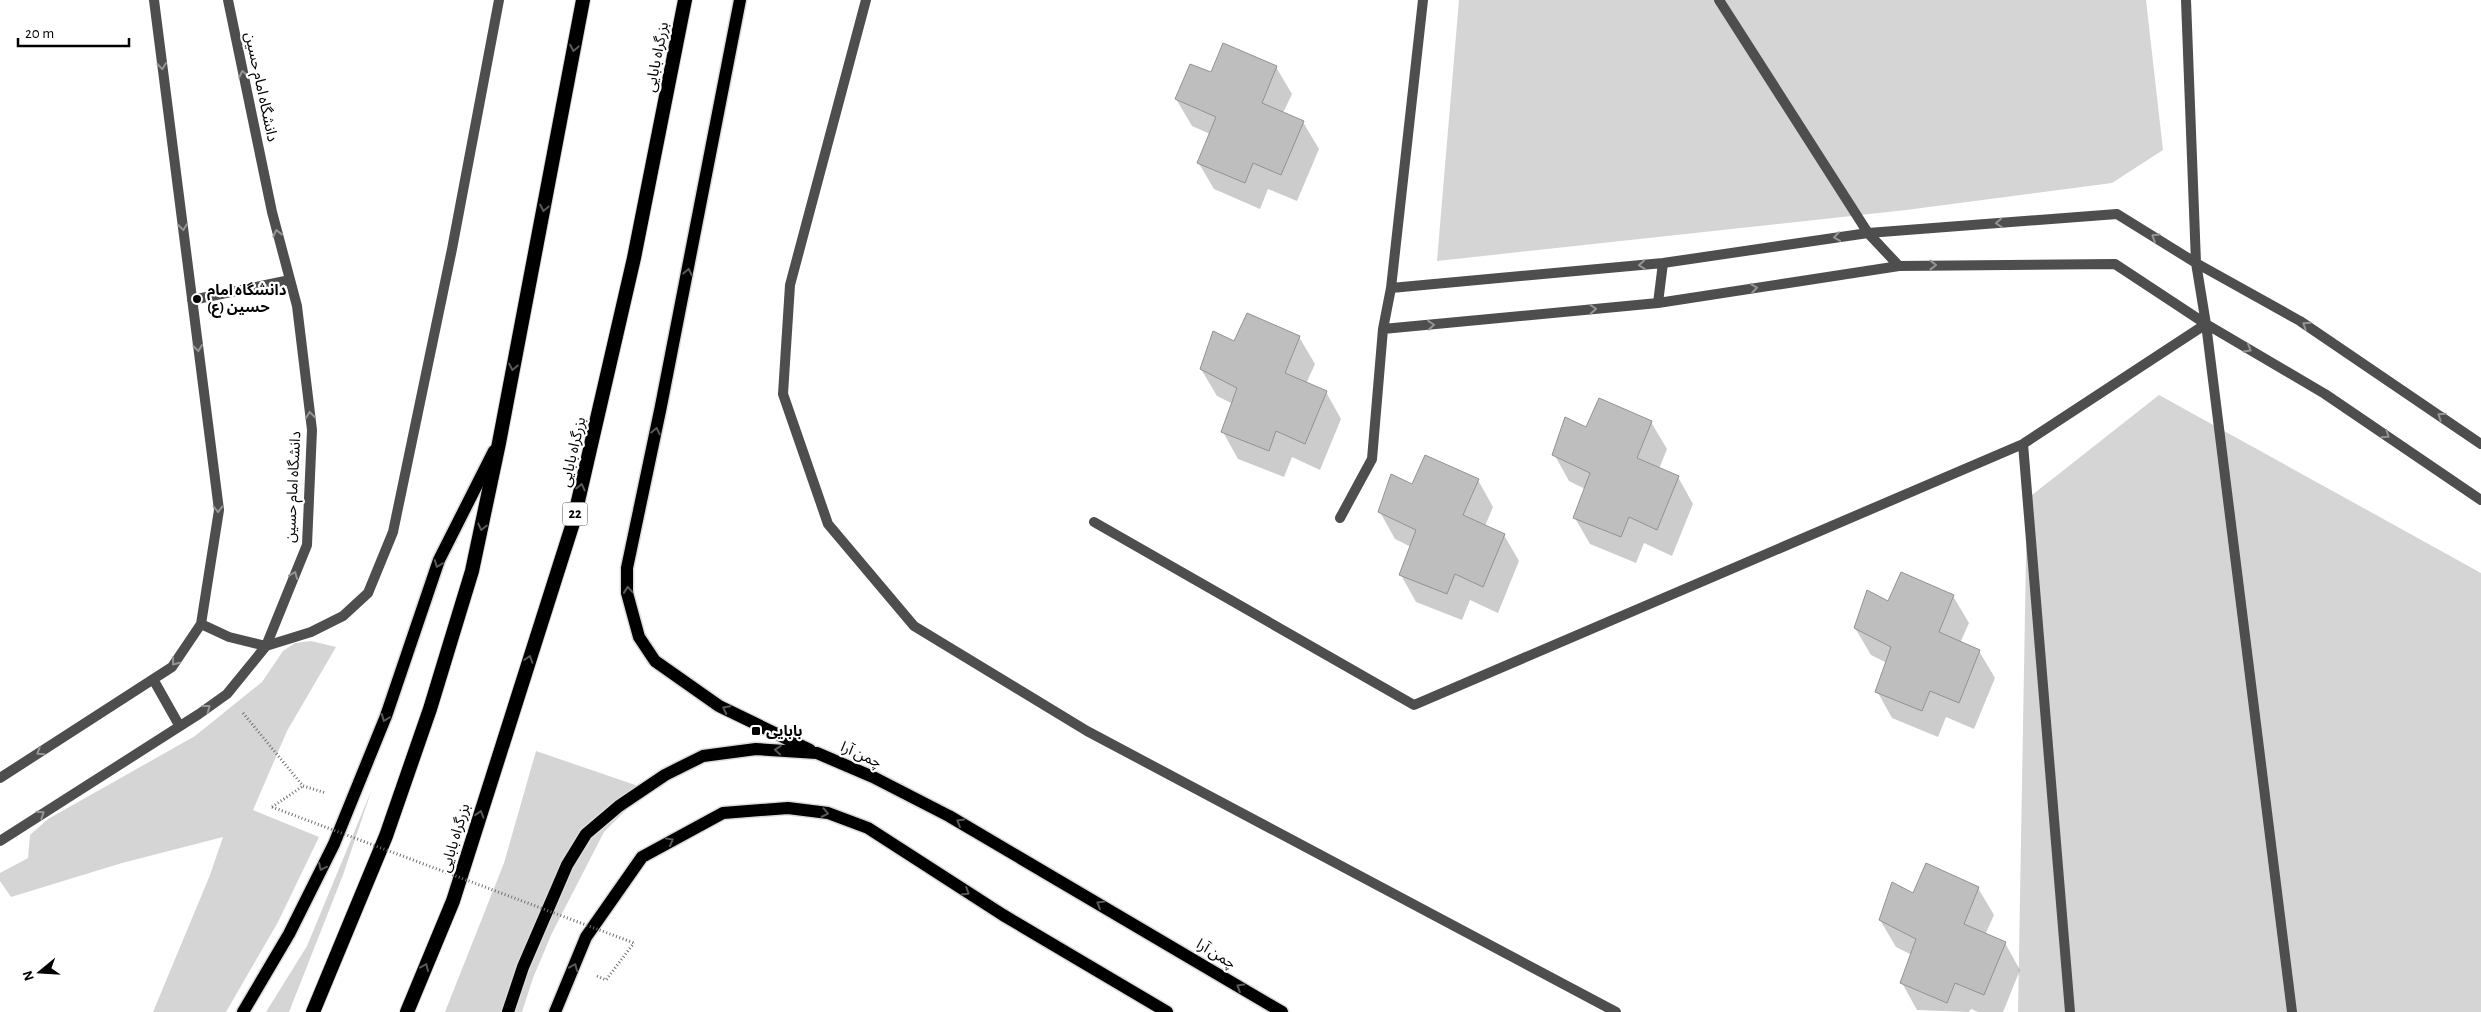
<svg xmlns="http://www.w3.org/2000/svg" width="2481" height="1012" font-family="'Alegreya Sans','Noto Sans Arabic',sans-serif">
<rect width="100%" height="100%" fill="#fff"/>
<path fill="#d5d5d5" d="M1459,0H2146L2163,150L2112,183L1906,210L1437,261Z
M2159,395L2481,573V1012H2018L2027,499Z
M311,641L336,647L287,731L253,810L319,837L278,922L226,1012H153L210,875L223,837L122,863L11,897L0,881V873L28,858L30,835L48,819L195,736L262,682L283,651L295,643Z
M536,751L647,789L604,832L552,933L533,978L522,1012H445L504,863Z
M372,789L343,875L289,1012H266L307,946Z"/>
<path fill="#0003" d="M1276,67L1292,94L1283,113L1303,122L1319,149L1297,201L1268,189L1260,209L1214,189L1198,162L1210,134L1192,126L1176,99L1211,74Z
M1299,337L1315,364L1306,384L1326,392L1341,419L1320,470L1292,457L1284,477L1238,459L1223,432L1233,404L1217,396L1201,369L1235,343Z
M1600,400L1651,422L1667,449L1659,469L1678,477L1693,504L1672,556L1644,543L1636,563L1590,544L1575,518L1585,489L1569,481L1554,454L1587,429Z
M1478,480L1493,507L1485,526L1504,535L1519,561L1498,613L1470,600L1462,620L1416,602L1401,575L1411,547L1395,539L1380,512L1413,486Z
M1953,596L1969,623L1960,643L1979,651L1995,678L1974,729L1946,717L1938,737L1892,718L1877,691L1887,663L1871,655L1855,628L1889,602Z
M1978,888L1994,915L1985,935L2005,943L2020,970L2003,1012H1978L1971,1009L1969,1012L1917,1010L1902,983L1912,955L1896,947L1880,920L1914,894Z"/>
<path fill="#bebebe" stroke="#929292" d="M1223,43L1277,66L1262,103L1304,121L1281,175L1253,163L1245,183L1197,163L1216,117L1175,99L1190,64L1211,72Z
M1247,313L1300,336L1285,373L1327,391L1305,444L1276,431L1269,451L1221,432L1237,388L1200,369L1213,331L1234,341Z
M1599,398L1652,421L1637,458L1679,476L1657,530L1629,517L1621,537L1573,518L1590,473L1552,455L1565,417L1586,427Z
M1425,455L1479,479L1463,515L1505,534L1483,587L1455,574L1447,594L1399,575L1416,530L1378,512L1391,474L1412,484Z
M1901,572L1954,595L1939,632L1980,650L1959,703L1930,691L1922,711L1875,692L1891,647L1854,628L1867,590L1888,601Z
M1926,863L1979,887L1964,924L2006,942L1984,995L1955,983L1947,1003L1900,983L1916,939L1879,920L1892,882L1913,893Z"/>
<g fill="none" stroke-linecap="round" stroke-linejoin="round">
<g stroke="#dbdbdb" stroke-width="15">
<path id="primary" d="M740,0L661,406L627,568V593L639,637L655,661L719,706L810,750
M243,1012L289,934L334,844L386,716L439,560L494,451
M508,1012L523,967L567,865L586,834L619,806L665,775L703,756L756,749L817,753L873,777L949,816L1282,1012
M555,1012L586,937L642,857L723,813L788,808L828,813L868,828L1003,915L1167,1012"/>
</g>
<g stroke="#dbdbdb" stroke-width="16">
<path id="trunk" d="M313,1012L386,836L430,709L472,571L499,443L583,0
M407,1012L453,901L573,523L634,258L685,0"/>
</g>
<path stroke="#707070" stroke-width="3" stroke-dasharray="1 2.5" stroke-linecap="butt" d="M243,713L303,786L326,793
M272,807L303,786
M597,976L606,980L634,943"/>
<path stroke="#4e4e4e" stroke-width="10" d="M192,300L290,280
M201,624L229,637L266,646L311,632L343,616L368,593L393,532L452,249L499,0
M153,679L179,725
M0,778L172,667L201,624L219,510L154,0
M0,841L199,714L227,694L266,646L307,545L312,430L297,306L272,212L228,0"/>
<path stroke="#4e4e4e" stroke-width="10" d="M866,0L790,285L783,394L828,524L914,626L1087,731L1616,1012
M1719,0L1868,233L1899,266
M2186,0L2196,263L2206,324L2292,1012
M1391,288L1663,263L1868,233L2117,214L2196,263L2300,321L2481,444
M1658,303L1663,263
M1383,329L1658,303L1899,266L2115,264L2206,324L2325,394L2481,500
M2023,444L2070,1012
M1340,518L1372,459L1383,329L1391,288L1423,0
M1094,522L1414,705L2023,444L2206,324"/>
<use href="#primary" stroke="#000" stroke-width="12"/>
<use href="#trunk" stroke="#000" stroke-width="14"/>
<path stroke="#707070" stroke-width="3" stroke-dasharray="1 2.5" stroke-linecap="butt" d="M272,807L634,943"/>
</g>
<defs><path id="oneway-chevron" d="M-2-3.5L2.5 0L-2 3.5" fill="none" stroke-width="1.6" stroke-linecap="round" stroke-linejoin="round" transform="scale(1.25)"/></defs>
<g stroke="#595959">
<use href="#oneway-chevron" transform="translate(574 48) rotate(101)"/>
<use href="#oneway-chevron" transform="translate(544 208) rotate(101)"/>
<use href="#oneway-chevron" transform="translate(688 272) rotate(-79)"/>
<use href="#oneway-chevron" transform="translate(513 367) rotate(101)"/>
<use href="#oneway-chevron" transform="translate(656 431) rotate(-78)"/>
<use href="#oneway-chevron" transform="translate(581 487) rotate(-77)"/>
<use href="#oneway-chevron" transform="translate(482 527) rotate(102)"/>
<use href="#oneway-chevron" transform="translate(438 564) rotate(111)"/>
<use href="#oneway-chevron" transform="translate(628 590) rotate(-95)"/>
<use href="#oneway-chevron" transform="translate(529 659) rotate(-72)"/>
<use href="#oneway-chevron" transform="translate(726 709) rotate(-153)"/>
<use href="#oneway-chevron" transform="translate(385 718) rotate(111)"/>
<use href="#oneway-chevron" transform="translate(778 750) rotate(-176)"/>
<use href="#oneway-chevron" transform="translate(825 813) rotate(12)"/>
<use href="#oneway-chevron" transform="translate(480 814) rotate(-73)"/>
<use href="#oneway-chevron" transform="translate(960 822) rotate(-150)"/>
<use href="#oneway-chevron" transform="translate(670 841) rotate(-29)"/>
<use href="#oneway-chevron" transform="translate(322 867) rotate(116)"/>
<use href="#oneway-chevron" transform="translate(966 892) rotate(32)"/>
<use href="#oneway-chevron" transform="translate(1100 904) rotate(-149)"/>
<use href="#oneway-chevron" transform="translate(425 967) rotate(-67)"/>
<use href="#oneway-chevron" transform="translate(574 967) rotate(-68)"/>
<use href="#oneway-chevron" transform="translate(1240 987) rotate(-149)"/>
</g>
<g stroke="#959595">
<use href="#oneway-chevron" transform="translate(162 66) rotate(83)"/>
<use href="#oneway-chevron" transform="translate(243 74) rotate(-102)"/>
<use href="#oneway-chevron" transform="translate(1999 223) rotate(176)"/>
<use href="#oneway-chevron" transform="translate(183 227) rotate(83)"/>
<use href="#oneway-chevron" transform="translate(277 233) rotate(-104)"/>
<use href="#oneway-chevron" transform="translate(1837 237) rotate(172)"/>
<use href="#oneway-chevron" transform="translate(2155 237) rotate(-148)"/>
<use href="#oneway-chevron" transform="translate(1642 265) rotate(175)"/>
<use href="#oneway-chevron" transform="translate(1933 265)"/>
<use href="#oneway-chevron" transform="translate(1754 288) rotate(-9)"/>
<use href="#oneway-chevron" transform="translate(1593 309) rotate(-5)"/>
<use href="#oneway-chevron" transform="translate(1431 325) rotate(-5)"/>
<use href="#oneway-chevron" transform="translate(2306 325) rotate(-146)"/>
<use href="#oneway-chevron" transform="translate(198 348) rotate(83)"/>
<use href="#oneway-chevron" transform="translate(2248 349) rotate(31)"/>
<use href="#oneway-chevron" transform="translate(310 415) rotate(-97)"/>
<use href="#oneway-chevron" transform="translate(2441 416) rotate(-146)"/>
<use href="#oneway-chevron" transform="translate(2386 435) rotate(34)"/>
<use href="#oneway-chevron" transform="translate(218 509) rotate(90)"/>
<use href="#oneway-chevron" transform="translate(294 575) rotate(-68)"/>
<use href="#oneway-chevron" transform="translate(175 662) rotate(129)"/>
<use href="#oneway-chevron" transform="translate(207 708) rotate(-37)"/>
<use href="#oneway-chevron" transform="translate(40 752) rotate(147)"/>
<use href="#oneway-chevron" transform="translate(41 814) rotate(-33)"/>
</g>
<g fill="#000" stroke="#fff" stroke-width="2">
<circle cx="197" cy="299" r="5"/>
<rect x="751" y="726" width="10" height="10" rx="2.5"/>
</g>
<g text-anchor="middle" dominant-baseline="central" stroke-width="4.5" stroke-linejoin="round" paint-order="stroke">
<rect fill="#fff" stroke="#4c4c4c" stroke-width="1" x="562.5" y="502.5" width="25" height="23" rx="4"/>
<g font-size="14" font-weight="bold" fill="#000">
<text x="575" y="514">22</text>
</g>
<g font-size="15" fill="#000" stroke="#fff">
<text transform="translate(657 57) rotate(-79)">بزرگراه بابایی</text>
<text transform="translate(261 87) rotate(78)">دانشگاه امام حسین</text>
<text transform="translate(573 452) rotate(-77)">بزرگراه بابایی</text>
<text transform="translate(293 487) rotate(-87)">دانشگاه امام حسین</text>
<text transform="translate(861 755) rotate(24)">چمن آرا</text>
<text transform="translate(455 838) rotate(-73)">بزرگراه بابایی</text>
<text transform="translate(1216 954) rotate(31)">چمن آرا</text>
</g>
<g font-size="15" font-weight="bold" fill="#000" stroke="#fff" text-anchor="start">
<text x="207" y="290">دانشگاه امام<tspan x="207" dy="17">حسین (ع)</tspan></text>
<text x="766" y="731">بابایی</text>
</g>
</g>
<g transform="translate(40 972) rotate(252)" stroke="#ffffff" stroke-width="4" paint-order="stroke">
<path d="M0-4L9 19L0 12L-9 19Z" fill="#000000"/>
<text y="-8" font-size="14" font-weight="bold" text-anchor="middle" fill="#000000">N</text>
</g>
<path d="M18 38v8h111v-8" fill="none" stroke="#000000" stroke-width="2.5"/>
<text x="25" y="38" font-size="15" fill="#000000" stroke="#ffffff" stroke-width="4" paint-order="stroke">20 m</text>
</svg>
